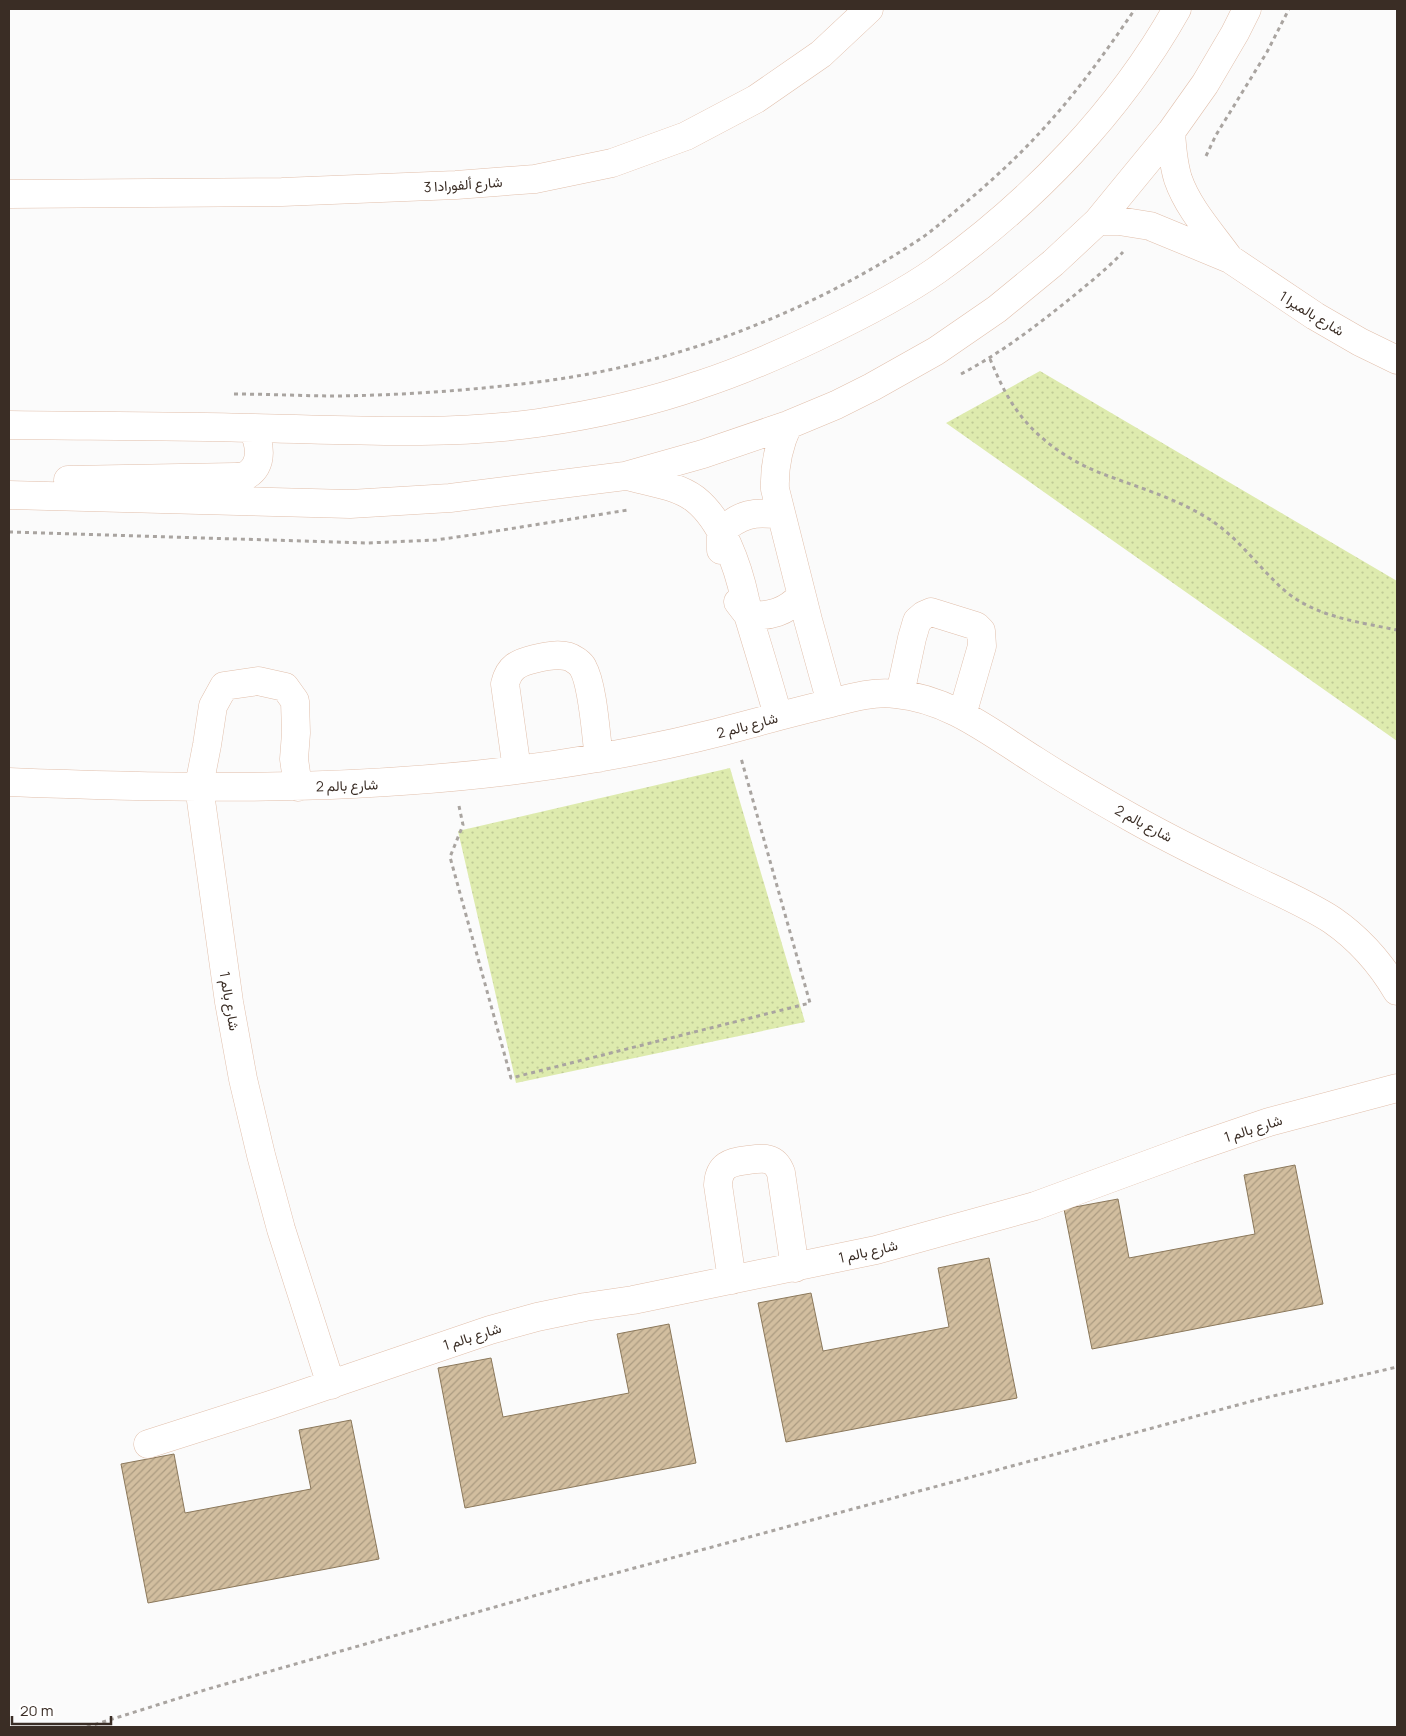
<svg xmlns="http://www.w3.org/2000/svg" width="1406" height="1736" font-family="Manrope,Vazirmatn,sans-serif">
<defs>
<pattern id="park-dots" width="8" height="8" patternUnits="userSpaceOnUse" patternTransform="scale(1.25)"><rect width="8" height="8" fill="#deebae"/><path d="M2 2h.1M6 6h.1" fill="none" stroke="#bfca96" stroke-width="1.8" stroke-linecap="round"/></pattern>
<pattern id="building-hatch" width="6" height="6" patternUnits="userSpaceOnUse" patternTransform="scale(1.25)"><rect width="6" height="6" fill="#d2be9f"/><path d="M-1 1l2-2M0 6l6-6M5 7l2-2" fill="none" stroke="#ab9b81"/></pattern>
</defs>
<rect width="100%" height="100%" fill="#fbfbfb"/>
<path fill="url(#park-dots)" d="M1040,371L1397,581V741L946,423Z
M730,768L805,1022L516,1083L458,831Z"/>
<path fill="url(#building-hatch)" stroke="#8b785b" d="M1295,1165L1323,1304L1092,1349L1064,1209L1118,1199L1129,1258L1255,1234L1244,1175Z
M989,1258L1017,1398L786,1442L758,1303L811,1293L823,1351L949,1327L938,1268Z
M669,1324L696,1463L465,1508L438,1368L491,1358L503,1417L629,1393L617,1334Z
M351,1420L379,1559L148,1603L121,1464L174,1454L185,1513L311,1489L299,1430Z"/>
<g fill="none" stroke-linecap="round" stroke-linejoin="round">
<g stroke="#e1bfab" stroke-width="29">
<path id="minor" d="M1171,132C1172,148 1173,163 1178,179C1188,208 1211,233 1229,258
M9,194L282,192L456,185L535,179L612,163L686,136L756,99L821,54L869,9
M1098,221H1119L1150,226L1230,259L1315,316L1360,342L1397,360
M9,425C90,426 172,426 254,428C349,430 444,436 538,423C592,415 648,403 699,385C739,372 778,355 816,337C856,318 900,296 937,270C1033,201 1119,112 1177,9
M788,425C778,447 774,466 775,489L808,620L831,703
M627,476C649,482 676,485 695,499C722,520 738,566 745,599C747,605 747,612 749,618C759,651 769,683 778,716
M68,480L235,477C238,477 244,477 247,475C264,464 260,443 252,428
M9,495L350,504L450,498L625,476L703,454L788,425L836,405L872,387L936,351L997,309L1053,263L1098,221L1171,132L1205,84L1235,33L1247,9
M721,550V531C741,514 754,511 780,515
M738,602L748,615C770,617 786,612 801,596
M900,694L912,638L917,621L924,615L931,612L976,626L981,631L982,646L962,715
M517,770L505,684C509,667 518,663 534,659C546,656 564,652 575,660C577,661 582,665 583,668C593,685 596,737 599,758
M9,782C206,790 402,792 597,758C649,749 700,738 750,724C775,717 799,711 823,705C847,699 871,691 896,694C950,699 991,733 1036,761C1067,781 1100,800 1132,818C1171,840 1212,860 1252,879C1279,892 1307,904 1332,920C1358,938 1381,964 1397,991
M298,787L294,759L296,733L295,701L285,687L258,681L224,686L213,706L207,745L199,786L229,1002L243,1079L261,1155L281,1229L331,1385
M732,1280L718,1185C719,1165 730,1162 748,1160C763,1158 775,1156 781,1173L795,1268
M148,1444L270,1405L490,1330L537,1317L585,1307L633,1300L876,1250L1035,1206L1190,1149L1269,1122L1397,1088"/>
</g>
<path stroke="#a9a4a0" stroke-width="3" stroke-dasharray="4 4" stroke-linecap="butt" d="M1206,156L1216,135L1267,52L1289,9
M990,359C996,373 1002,387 1010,400C1030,434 1066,460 1103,474C1137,487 1172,497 1204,516C1236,534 1257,566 1284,590C1315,617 1359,622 1397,630
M961,374C1001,353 1036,326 1071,298C1089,283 1107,269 1123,252
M234,394C269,394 304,396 338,396C407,395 476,390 545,381C679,363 808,313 920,239C932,231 942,222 953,213C985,187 1016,159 1044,128C1078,91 1107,50 1135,9
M9,532L367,543L436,540L471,535L628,510
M459,806L463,825L450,857L511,1078L810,1003L741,758
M87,1727L208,1689L579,1583L1256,1400L1397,1367"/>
<use href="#minor" stroke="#fff" stroke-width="28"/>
</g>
<g text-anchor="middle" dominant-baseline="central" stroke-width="5" stroke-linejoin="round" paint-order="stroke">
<g font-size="14" fill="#3a2d25" stroke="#fff">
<text transform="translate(463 184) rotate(-4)">شارع ألفورادا 3</text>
<text transform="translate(1312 313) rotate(31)">شارع بالميرا 1</text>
<text transform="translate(747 725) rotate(-15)">شارع بالم 2</text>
<text transform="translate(347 785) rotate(-2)">شارع بالم 2</text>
<text transform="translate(1144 823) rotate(28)">شارع بالم 2</text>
<text transform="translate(230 1001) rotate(80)">شارع بالم 1</text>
<text transform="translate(1253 1128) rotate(-18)">شارع بالم 1</text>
<text transform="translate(868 1251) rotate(-13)">شارع بالم 1</text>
<text transform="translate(472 1336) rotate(-18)">شارع بالم 1</text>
</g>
</g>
<rect width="1406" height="1736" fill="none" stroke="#3a2d25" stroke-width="20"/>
<path d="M12 1716v8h99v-8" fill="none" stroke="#3a2d25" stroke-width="2.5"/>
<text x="20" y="1716" font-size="15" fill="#3a2d25" stroke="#ffffff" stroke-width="4" paint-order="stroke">20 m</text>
</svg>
